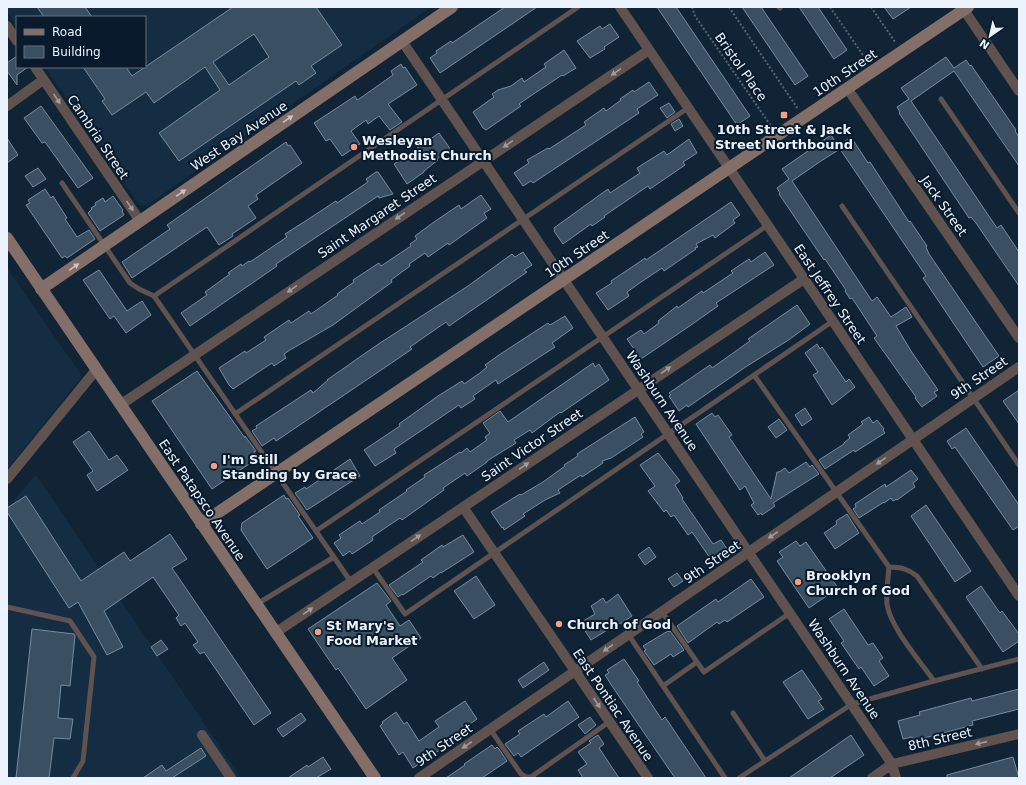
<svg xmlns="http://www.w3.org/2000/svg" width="1026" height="785" font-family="'DejaVu Sans',sans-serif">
<rect width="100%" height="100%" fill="#112435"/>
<path fill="#142d43" d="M7,7H431L146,206L139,205L45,67H145V17H17V26L7,11Z
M7,268L82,376L7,470Z
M36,475L241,778H7V508Z"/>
<path fill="#3b4f63" stroke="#768ca1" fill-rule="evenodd" d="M37,7H85L92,17H44Z
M233,7H316L342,45L311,66L316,73L299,85L296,81L179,161L159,133L220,90L205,67L154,103L146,92L112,115L102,101L105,99L83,67H126L132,76ZM254,34L269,57L229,85L213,62Z
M505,7H537L440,73L430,58L437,53L436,51L451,41L452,43Z
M657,7H676L750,116L737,125Z
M742,7H761L808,76L795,85Z
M799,7H818L847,50L834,59Z
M884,7H911L893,19Z
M610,24L619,37L604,47L605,49L590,58L577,41L600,26L602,29Z
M564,50L576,68L563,76L562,75L526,99L519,104L521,106L486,130L483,128L473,112L494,97L492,94L498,90L511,86L522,78L524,82L546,67L544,64Z
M17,56V67H28L17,75V85L7,71V63Z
M946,57L954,68L966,60L970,66L971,65L1016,130L1015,131L1019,137V166L954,71L911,101L997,228L1001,225L1019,252V286L976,223L971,217L969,218L899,113L900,112L897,107L909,99L901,88Z
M401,64L403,68L405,67L417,85L388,104L402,122L390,130L379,116L368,124L366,120L351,131L360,144L342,156L330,139L326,141L314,123L355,96L357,100L359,99L393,75L391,71Z
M649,82L658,95L637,109L639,113L533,183L531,181L523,186L514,173L529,163L527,160L548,148L549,149L586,125L584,122L604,108L606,111L621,100L620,99L633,90L634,92Z
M669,103L675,112L667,118L660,108Z
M41,106L93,178L78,188L45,142L42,143L24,118Z
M679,119L683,126L675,131L671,124Z
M439,133L451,150L437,159L438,160L424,171V172L407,184L394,164Z
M831,135L838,146L851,137L868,163L870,162L909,222L910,221L927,246L926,247L929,254L999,356L983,367L923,278L926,276L840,149L821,161L792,181L872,301L877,297L891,317L906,307L912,317L896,326L911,351L938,390L934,392L937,396L922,407L915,398L916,397L874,338L877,336L856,304L852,298L850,299L845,291L846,290L825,259L824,260L779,194L780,193L777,188L789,179L782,169Z
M7,138L18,155L7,163Z
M689,139L697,153L683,162L685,165L650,189L648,186L604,216L605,217L592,226L591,224L563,244L554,231L555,230L554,228L608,189L610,193L640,173L637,168L664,151L667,155Z
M286,142L288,146L290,145L302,163L256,195L258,199L248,206L256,218L232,234L233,236L219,245L207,227L132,278L122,262L170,229L167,225Z
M38,168L46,179L33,187L25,176Z
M376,172H378L393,194L379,198L378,196L276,264L277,266L190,326L181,313L207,295L205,292L230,274L228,273L241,264L242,266L249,261L250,262L287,237L285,234L304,222L336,201L337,203L368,182L366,179Z
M45,189L51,198L53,196L67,218L65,219L77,237L89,230L95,239L67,258L65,256L62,258L26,205L30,203L28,200Z
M481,195L491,209L484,213L487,218L449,245L448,243L428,257L425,253L409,264L410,266L391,280L392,282L333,325L290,350L284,354L286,358L274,366L272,363L233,389L229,385L219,368L245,351L246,353L266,340L264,337L289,320L291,323L309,311L311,314L338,295L337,294L354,282L353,280L379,263L381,266L411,246L410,244L417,239L415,236L434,222L459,205L461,209Z
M113,196L123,210L122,211L124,215L100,231L88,213L92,209L91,208L96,205L95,203L103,198L105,202Z
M731,202L740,215L733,220L735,223L715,238L713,235L696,244L698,247L695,248L696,249L664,271L662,268L641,282L627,292L629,296L608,310L596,293L612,283L611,281L638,263L645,258L646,260Z
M523,252L532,265L524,270L527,272L449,326L446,322L410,347L412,349L390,364L276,441L274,438L262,446L252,431L257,428L256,426L311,390L313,393L328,380H327L377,345L468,286L512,254L515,257Z
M765,252L774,265L716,303L718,306L691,325L641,359L627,339L641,330L644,334L659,323L658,321L677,306L678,308L702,291L703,293L733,273L731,271L749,259L751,262Z
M99,270L127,311L142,301L151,315L126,333L114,316L110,319L83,280Z
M797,305L810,324L790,339L744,368L688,407L687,405L679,411L669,396L671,395L669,393L710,365L712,368L750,341L748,339Z
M565,316L573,328L552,343L555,347L498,384L496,380L480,391L473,396L475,399L461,408L459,405L394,449L396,453L375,466L364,450L400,426L399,424L438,396L462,381L464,384L480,373L487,367L485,365L499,355L548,323L550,325Z
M817,344L820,349L822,347L846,382L849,379L855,387L832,405L813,375L818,372L805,353Z
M593,363L595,367L599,364L609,380L561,413L560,412L532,433L530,430L514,440L516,443L487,461V462L467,476L465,473L443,488L444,490L402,520L400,518L385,528L372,537L373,540L352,554L350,551L343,556L334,543L341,538L339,535L360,521L362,524L380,512L379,510L407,491L406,490L425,477L424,475L460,452L461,453L467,448L470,452L487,440L485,437L490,433L483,423L500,411L508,422Z
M197,371L245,438V436L256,451L254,452L258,458L212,489L152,401Z
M1019,390V424L1003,401Z
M805,408L812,419L802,426L795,415Z
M712,413L715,417L718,415L732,435L729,437L771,499L777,472H779L785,468L789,473L806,462L810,467L812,465L819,474L773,503L775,506L762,515L761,513L758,515L751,505L754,503L745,486L740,490L696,424Z
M635,417L644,432L641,434L643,437L611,458L602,461L603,463L582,477L581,475L558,490L560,493L545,500L523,514L525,516L504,530L503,527L502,528L491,512L520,494L521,495L543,482L565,466L564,465L578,456L577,454Z
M869,417L873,423L877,420L884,429L883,430L885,433L855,452L854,450L825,469L819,460L844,444V443L850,438L848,435L863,424L861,422Z
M779,419L787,430L776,438L768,427Z
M966,428L1019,505V526L1013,530L955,447L952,449L947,441Z
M89,431L109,460L117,455L128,470L97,491L87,475L93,471L73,442Z
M658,453L680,481L675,485L683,498L682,499L713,544L721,540L727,549L724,551L725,552L712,561L692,532L688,535L674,515L671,517L666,510L664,512L648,491L655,486L640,465Z
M350,459L360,476L307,510L295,493L305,487L306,489Z
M911,470L918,479L913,483L915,487L897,500V499L893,501L891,498L884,503V502L859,518L853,509L856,507L855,504L885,484L886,487Z
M284,495L286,499L288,498L300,515L298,516L313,538L267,569L241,530L242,523Z
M26,496L81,581L124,552L130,561L170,534L187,559L172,568L271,713L254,725L204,652L200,654L193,645L198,642L185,623L181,626L176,618L179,615L153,577L104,611L123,647L107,655L78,602L69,608L7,512V508Z
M926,505L971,571L955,582L911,516Z
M847,514L859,533L835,549L824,533L837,524L836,521Z
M463,535L474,552L441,573V572L433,578L431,576L403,595L402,594L398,597L389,585L423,562L421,560L442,545L443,547Z
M796,541L800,546L806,542L838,588L809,608L777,561L783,557L779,552Z
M649,547L656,557L645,565L638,555Z
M677,573L683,581L674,587L668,579Z
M476,576L495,605L474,619L454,591Z
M751,579L764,597L727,622L725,620L719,624L717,622L688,643L677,626L716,599L718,602Z
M377,583L391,601L386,605L400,626L409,620L421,638L392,658L407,680L366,709L338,668L336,670L308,629Z
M981,586L1000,613L1002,611L1019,634V641L1003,652L966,597Z
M618,594L632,616L620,624L619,623L591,640L580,623L595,614L591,606L603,598L606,603Z
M844,609L868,645L873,643L883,658L879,661L889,676L874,686L861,667L859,669L841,643L844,641L829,619Z
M32,629L74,634L75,636L70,686L61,685L58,718L73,719L70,739L54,738L49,778H16Z
M668,631L669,632L670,631L684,650L673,657L671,654L654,665L644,651L646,650L643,646Z
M161,640L168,649L157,656L151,647Z
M624,659L639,681L637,682L662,720L665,717L706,778H675L612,686L605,675L609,673L607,670Z
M544,662L549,670L523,688L518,680Z
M802,670L822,699L818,701L824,709L808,719L783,682Z
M1019,689V709L972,721L973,725L913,741L912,737L903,739L898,721L920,715L919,712L971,698L972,701Z
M465,701L477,719L443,743L444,744L438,748L440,750L413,768L403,752L399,755L380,726L383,723L382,722L396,712L404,724L407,722L419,741L439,727L435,721Z
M568,701L579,717L521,757L518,753L514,756L505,744L520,734L518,731L544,714L546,717Z
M301,713L306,720L283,737L277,729Z
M590,717L596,725L585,734L578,725Z
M598,735L604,744L599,748L619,778H583L578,770L587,764L578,752L591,743L589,741Z
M851,735L864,755L830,778H789Z
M492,745L495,749L497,747L499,749L507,761L482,778H446L465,765L464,764Z
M201,748L206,756L172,778H143L162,765L166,771Z
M323,757L331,769L316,778H288L307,765L308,767Z
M1013,757L1019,778H947V775Z"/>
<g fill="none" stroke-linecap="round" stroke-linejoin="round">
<path stroke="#566674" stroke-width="2" stroke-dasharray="2 2" stroke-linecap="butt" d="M692,7L695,16L771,126
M729,7L798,109
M830,7L867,61
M871,7L895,42"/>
<path stroke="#60534f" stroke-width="5" d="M779,7L780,8
M941,99L1019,213
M62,183L130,283L139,289L154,296L351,582
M842,206L1019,465
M154,296L578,7
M754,375L889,567
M235,414L688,108
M316,531L768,225
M373,568L405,614L833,321
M257,604L334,557
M7,607L70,621L94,657L83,761L73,778
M662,612L704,672L790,613
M628,634L725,778
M934,681C920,661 890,627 887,604C886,592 888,579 889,567C901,567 908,569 917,576L982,669
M663,686L697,662
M733,713L765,761
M490,729L521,774L526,777H531L609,722
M739,778L852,704L934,681L1019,659"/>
<path stroke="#60534f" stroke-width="10" d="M620,7L1019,596
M964,10L1019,91
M7,26L17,41
M402,41L892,764L896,778
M35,67L140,221
M847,88L1019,338
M7,106L43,80
M120,405L649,50
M7,479L96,370
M463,507L648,778
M275,633L804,279
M202,735L231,778
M419,778L1019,367
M872,778L892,764L1019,734"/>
<path stroke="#836e68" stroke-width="12" d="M7,238L375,778
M41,289L452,7
M201,524L968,7"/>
</g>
<defs><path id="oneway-solid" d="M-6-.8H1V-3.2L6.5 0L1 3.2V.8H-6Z"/></defs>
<g fill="#9f9b9e">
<use href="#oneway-solid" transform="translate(616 72) rotate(146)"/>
<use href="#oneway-solid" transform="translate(57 99) rotate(56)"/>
<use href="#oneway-solid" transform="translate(508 144) rotate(146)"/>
<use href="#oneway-solid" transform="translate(130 206) rotate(56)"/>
<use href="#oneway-solid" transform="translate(400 216) rotate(146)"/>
<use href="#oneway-solid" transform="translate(292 289) rotate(146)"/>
<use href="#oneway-solid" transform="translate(666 370) rotate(-34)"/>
<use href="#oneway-solid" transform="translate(881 461) rotate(146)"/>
<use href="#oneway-solid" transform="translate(524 466) rotate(-34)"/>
<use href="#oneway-solid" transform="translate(773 535) rotate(146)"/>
<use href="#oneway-solid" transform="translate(416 538) rotate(-34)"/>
<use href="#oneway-solid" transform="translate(308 611) rotate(-34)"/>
<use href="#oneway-solid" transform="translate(608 648) rotate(146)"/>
<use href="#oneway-solid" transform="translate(597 703) rotate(56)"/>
<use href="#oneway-solid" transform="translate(981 743) rotate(167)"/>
<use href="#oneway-solid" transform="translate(467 745) rotate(146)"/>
</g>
<g fill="#c7c5ca">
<use href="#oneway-solid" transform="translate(288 119) rotate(-34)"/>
<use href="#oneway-solid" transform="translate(181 193) rotate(-35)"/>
<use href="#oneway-solid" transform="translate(74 267) rotate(-34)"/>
</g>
<g fill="#f39f83" stroke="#081a2b" stroke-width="1.5">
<rect x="780" y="111" width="8" height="8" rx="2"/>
<circle cx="354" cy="147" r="4"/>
<circle cx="214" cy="466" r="4"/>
<circle cx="798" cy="582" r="4"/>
<circle cx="559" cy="624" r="4"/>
<circle cx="318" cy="632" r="4"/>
</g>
<g text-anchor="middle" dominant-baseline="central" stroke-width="4" stroke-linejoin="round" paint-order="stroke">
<g font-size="13" fill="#ebf4fe" stroke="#081a2b">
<text transform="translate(741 67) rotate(55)">Bristol Place</text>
<text transform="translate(845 73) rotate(-34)">10th Street</text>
<text transform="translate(239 136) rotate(-34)">West Bay Avenue</text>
<text transform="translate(98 137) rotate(56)">Cambria Street</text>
<text transform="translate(944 206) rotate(55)">Jack Street</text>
<text transform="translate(377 216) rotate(-34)">Saint Margaret Street</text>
<text transform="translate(577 254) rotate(-34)">10th Street</text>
<text transform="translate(830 294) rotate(56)">East Jeffrey Street</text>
<text transform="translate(979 378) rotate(-34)">9th Street</text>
<text transform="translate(662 401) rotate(56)">Washburn Avenue</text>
<text transform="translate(532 445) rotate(-34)">Saint Victor Street</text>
<text transform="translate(202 500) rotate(56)">East Patapsco Avenue</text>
<text transform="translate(712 562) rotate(-34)">9th Street</text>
<text transform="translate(844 669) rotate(56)">Washburn Avenue</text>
<text transform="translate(613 705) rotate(56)">East Pontiac Avenue</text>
<text transform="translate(940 739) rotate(-13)">8th Street</text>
<text transform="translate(444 745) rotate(-34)">9th Street</text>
</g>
<g font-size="13" font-weight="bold" fill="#ebf4fe" stroke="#081a2b" text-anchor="start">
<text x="784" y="129" text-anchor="middle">10th Street &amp; Jack<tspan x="784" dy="15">Street Northbound</tspan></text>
<text x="362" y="140">Wesleyan<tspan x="362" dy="15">Methodist Church</tspan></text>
<text x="222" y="459">I'm Still<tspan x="222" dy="15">Standing by Grace</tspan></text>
<text x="806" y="575">Brooklyn<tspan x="806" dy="15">Church of God</tspan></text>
<text x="567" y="624">Church of God</text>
<text x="326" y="625">St Mary's<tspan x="326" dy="15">Food Market</tspan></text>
</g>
</g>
<rect width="1026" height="785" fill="none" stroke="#ebf4fe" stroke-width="16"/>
<rect x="16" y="16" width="130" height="52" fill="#081a2b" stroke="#63717f"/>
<rect x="24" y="29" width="20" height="6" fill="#836e68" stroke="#63717f"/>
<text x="52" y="36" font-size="12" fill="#ebf4fe">Road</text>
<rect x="24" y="46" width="20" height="12" fill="#3b4f63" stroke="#63717f"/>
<text x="52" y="56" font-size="12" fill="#ebf4fe">Building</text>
<g transform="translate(990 36) rotate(214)" stroke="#081a2b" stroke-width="3" paint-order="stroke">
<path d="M0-3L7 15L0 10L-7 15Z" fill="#ebf4fe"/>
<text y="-6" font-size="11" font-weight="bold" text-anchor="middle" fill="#ebf4fe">N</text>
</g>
</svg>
